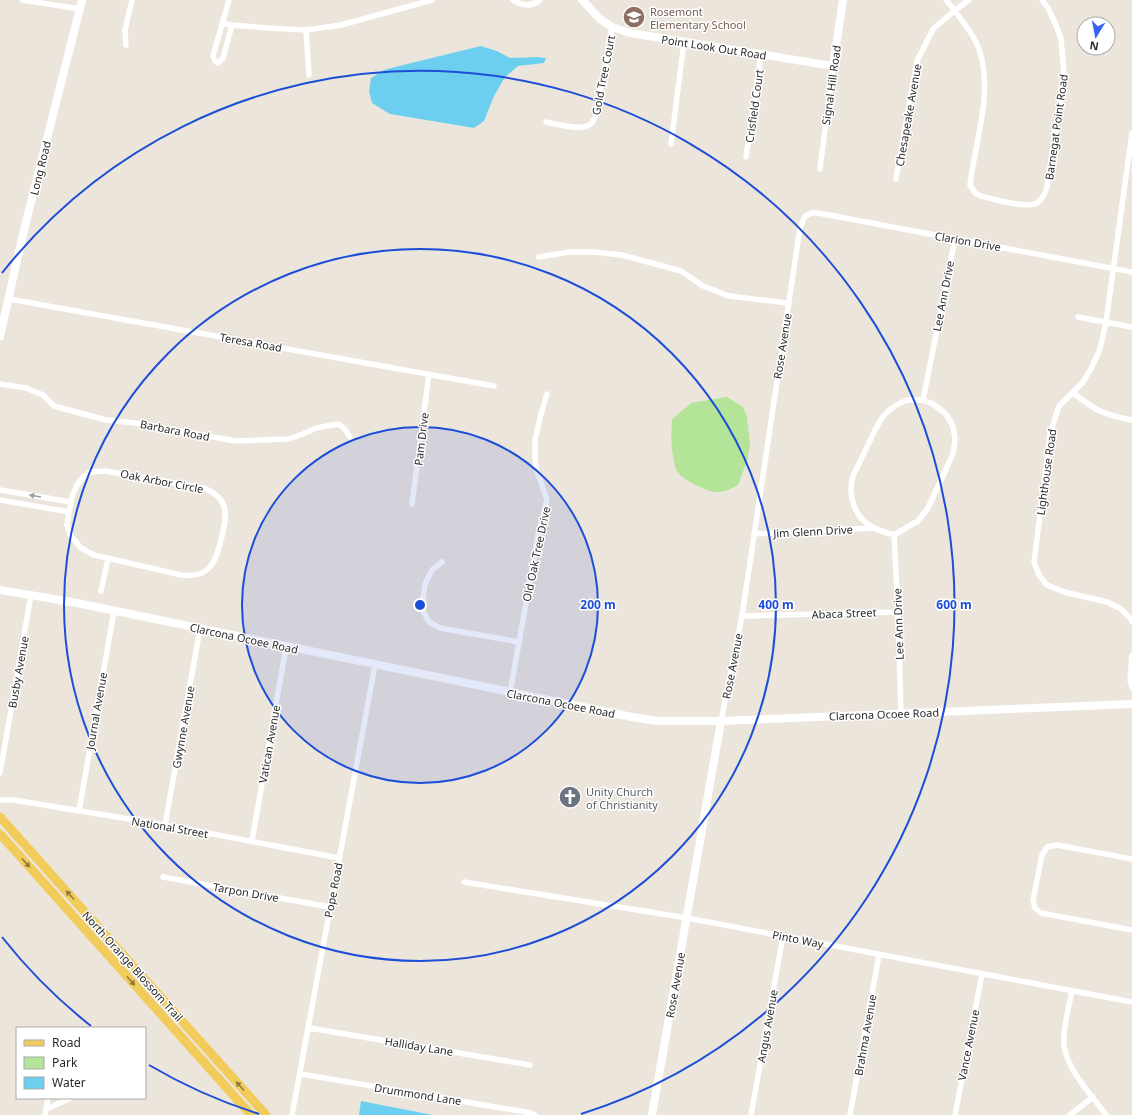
<svg xmlns="http://www.w3.org/2000/svg" width="1132" height="1115" font-family="'Noto Sans',sans-serif">
<rect width="100%" height="100%" fill="#ece5dc"/>
<path fill="#b3e498" d="M727,397L743,407L747,416L750,445L747,461L738,485C731,489 723,493 715,492C706,491 681,479 677,471C675,469 675,465 674,462C671,448 671,434 672,419L691,403Z"/>
<path fill="#6dcff0" d="M481,46L497,51L510,58L539,57L546,58L544,63L518,66L505,77L494,96L484,121L474,128L390,114L372,103L369,91L371,78L384,70L399,66Z
M361,1101L433,1115H359Z"/>
<g fill="none" stroke-linecap="round" stroke-linejoin="round">
<path stroke="#fff" stroke-width="5.5" d="M22,0L80,9
M229,0L213,56L215,61L218,63L223,58L232,25
M513,0C522,6 531,7 540,0
M946,0C956,12 967,26 975,40C997,83 975,140 970,185L975,193L981,196C993,199 1028,209 1037,203C1043,199 1045,193 1047,187L1064,74L1061,39L1056,25L1048,8L1042,0
M222,23L232,25L268,28L306,30L341,25L432,0
M306,30L309,75
M126,45L125,30L132,0
M546,122C556,124 578,130 587,126C593,124 595,118 596,114L612,27
M1132,133L1106,322L1100,349L1091,369L1083,382L1059,406L1050,434L1034,562L1039,575L1047,585L1064,592L1107,602L1121,609L1131,619L1132,622
M671,144L684,42
M746,157L761,54
M820,169L833,66
M896,179L917,61L933,29L954,11L969,0
M539,257L569,252H593L622,255L681,271L703,286L729,296L788,303
M9,299L494,386
M1078,317L1132,327
M0,384L26,388L43,395L54,406L106,420L135,423L236,441L288,439L303,434L316,428L338,424L344,428L350,437
M1073,393C1095,410 1104,415 1132,420
M908,400H923L933,404L946,414L953,426L955,439L953,454L928,508L918,521L894,535C888,533 880,531 874,528C855,519 847,496 853,476C857,467 862,458 866,449C878,425 881,409 908,400Z
M923,400L955,239
M105,471L204,488C211,491 221,497 224,506C227,516 224,526 222,536C216,561 211,579 181,575L94,555L81,548L71,536L67,525L69,512L73,494L77,485L83,477L90,472Z
M0,490L71,502
M0,500L69,512
M412,504L429,374
M754,534L873,528
M894,535L898,612L901,713
M442,562L432,570L425,584L423,599V611L429,622L440,628L519,642
M101,591L108,559
M742,616L898,612
M1132,655L1130,680L1132,687
M510,693L538,535L547,500L536,468L535,457V440L541,414L547,394
M721,721L742,616L800,228L805,216L812,213H818L1132,272
M0,773L31,595
M0,800H14L165,825L339,858
M79,811L114,611
M165,825L200,629
M252,841L286,647
M1132,859L1057,845L1047,847L1042,855L1033,900L1035,908L1041,913L1132,930
M163,877L330,907
M464,882L687,918L1132,1002
M1072,991C1069,1006 1062,1032 1064,1046C1069,1073 1091,1094 1106,1115
M309,1028L530,1065
M301,1074L531,1113L535,1115
M46,1109L71,1098
M45,1115L48,1098
M292,1115L375,665
M751,1115L783,936
M850,1115L879,955
M955,1115L982,974
M1070,1115L1093,1097"/>
<path stroke="#fff" stroke-width="8" d="M582,0L600,19L612,27L630,33L833,66L843,0
M0,336L23,234L82,0
M0,590L77,603L632,717L657,721H721L1132,704
M652,1115L721,721"/>
<path stroke="#f2cc5b" stroke-width="9" d="M0,817L266,1115
M0,834L251,1115"/>
</g>
<defs><path id="oneway-solid" d="M-6-.8H1V-3.2L6.5 0L1 3.2V.8H-6Z"/></defs>
<use fill="#9f9f9f" href="#oneway-solid" transform="translate(35 496) rotate(-170)"/>
<g fill="#8e7b42">
<use href="#oneway-solid" transform="translate(26 863) rotate(48)"/>
<use href="#oneway-solid" transform="translate(70 895) rotate(-132)"/>
<use href="#oneway-solid" transform="translate(131 981) rotate(48)"/>
<use href="#oneway-solid" transform="translate(240 1086) rotate(-132)"/>
</g>
<circle cx="420" cy="605" r="178" fill="#1d4ed8" fill-opacity=".12"/>
<g fill="none" stroke="#1d4ed8" stroke-width="2">
<circle cx="420" cy="605" r="178"/>
<circle cx="420" cy="605" r="356"/>
<path d="M259 1114A534 534 0 0 1 149 1065M91 1026A534 534 0 0 1 2 937M2 273A534 534 0 1 1 581 1114"/>
</g>
<defs>
<g id="school-disc" transform="scale(1.15)"><circle r="9.5" fill="#8d6e63" stroke="#fff"/><path d="M0-5L7-2L0 1L-7-2ZM-4 1L0 2.5L4 1V4Q0 6-4 4Z" fill="#fff"/></g>
<g id="church-disc" transform="scale(1.15)"><circle r="9.5" fill="#6b7280" stroke="#fff"/><path d="M-1.2-6h2.4v3.5h3.3v2.4h-3.3V6h-2.4V-.1h-3.3v-2.4h3.3Z" fill="#fff"/></g>
</defs>
<g fill-rule="evenodd">
<use href="#school-disc" x="634" y="17"/>
<use href="#church-disc" x="570" y="797"/>
</g>
<g text-anchor="middle" dominant-baseline="central" stroke-width="3" stroke-linejoin="round" paint-order="stroke">
<g font-size="11" fill="#785e54" stroke="#fff" text-anchor="start">
<text x="650" y="11">Rosemont<tspan x="650" dy="13">Elementary School</tspan></text>
</g>
<g font-size="11" fill="#2a2a2a" stroke="#fff">
<text transform="translate(714 47) rotate(9)">Point Look Out Road</text>
<text transform="translate(603 75) rotate(-79)">Gold Tree Court</text>
<text transform="translate(831 85) rotate(-82)">Signal Hill Road</text>
<text transform="translate(754 106) rotate(-82)">Crisfield Court</text>
<text transform="translate(908 115) rotate(-80)">Chesapeake Avenue</text>
<text transform="translate(1056 127) rotate(-82)">Barnegat Point Road</text>
<text transform="translate(40 168) rotate(-76)">Long Road</text>
<text transform="translate(968 241) rotate(10)">Clarion Drive</text>
<text transform="translate(943 296) rotate(-79)">Lee Ann Drive</text>
<text transform="translate(251 342) rotate(10)">Teresa Road</text>
<text transform="translate(782 346) rotate(-81)">Rose Avenue</text>
<text transform="translate(175 430) rotate(11)">Barbara Road</text>
<text transform="translate(421 439) rotate(-83)">Pam Drive</text>
<text transform="translate(1046 472) rotate(-82)">Lighthouse Road</text>
<text transform="translate(162 481) rotate(11)">Oak Arbor Circle</text>
<text transform="translate(813 531) rotate(-3)">Jim Glenn Drive</text>
<text transform="translate(536 554) rotate(-78)">Old Oak Tree Drive</text>
<text transform="translate(844 613) rotate(-2)">Abaca Street</text>
<text transform="translate(898 624) rotate(-92)">Lee Ann Drive</text>
<text transform="translate(244 638) rotate(12)">Clarcona Ocoee Road</text>
<text transform="translate(732 666) rotate(-79)">Rose Avenue</text>
<text transform="translate(18 672) rotate(-80)">Busby Avenue</text>
<text transform="translate(561 703) rotate(11)">Clarcona Ocoee Road</text>
<text transform="translate(96 711) rotate(-80)">Journal Avenue</text>
<text transform="translate(884 714) rotate(-2)">Clarcona Ocoee Road</text>
<text transform="translate(183 727) rotate(-80)">Gwynne Avenue</text>
<text transform="translate(269 744) rotate(-80)">Vatican Avenue</text>
<text transform="translate(170 827) rotate(10)">National Street</text>
<text transform="translate(333 890) rotate(-79)">Pope Road</text>
<text transform="translate(246 892) rotate(10)">Tarpon Drive</text>
<text transform="translate(798 939) rotate(11)">Pinto Way</text>
<text transform="translate(133 966) rotate(48)">North Orange Blossom Trail</text>
<text transform="translate(675 985) rotate(-80)">Rose Avenue</text>
<text transform="translate(767 1026) rotate(-80)">Angus Avenue</text>
<text transform="translate(865 1035) rotate(-80)">Brahma Avenue</text>
<text transform="translate(968 1045) rotate(-79)">Vance Avenue</text>
<text transform="translate(419 1046) rotate(9)">Halliday Lane</text>
<text transform="translate(418 1094) rotate(9)">Drummond Lane</text>
</g>
<g font-size="11" fill="#5b616d" stroke="#fff" text-anchor="start">
<text x="586" y="791">Unity Church<tspan x="586" dy="13">of Christianity</tspan></text>
</g>
</g>
<circle cx="420" cy="605" r="6" fill="#1d4ed8" stroke="#fff" stroke-width="2"/>
<g font-size="12" text-anchor="middle" font-weight="bold" fill="#1d4ed8" stroke="#fff" stroke-width="3" stroke-linejoin="round" paint-order="stroke">
<text x="598" y="609">200 m</text>
<text x="776" y="609">400 m</text>
<text x="954" y="609">600 m</text>
</g>
<rect x="16" y="1027" width="130" height="72" fill="#ffffff" stroke="#aaaaaa"/>
<rect x="24" y="1040" width="20" height="6" fill="#f2cc5b" stroke="#aaaaaa"/>
<text x="52" y="1047" font-size="12" fill="#2a2a2a">Road</text>
<rect x="24" y="1057" width="20" height="12" fill="#b3e498" stroke="#aaaaaa"/>
<text x="52" y="1067" font-size="12" fill="#2a2a2a">Park</text>
<rect x="24" y="1077" width="20" height="12" fill="#6dcff0" stroke="#aaaaaa"/>
<text x="52" y="1087" font-size="12" fill="#2a2a2a">Water</text>
<g transform="translate(1096 36) rotate(190)"><circle r="19" fill="#ffffff" stroke="#aaaaaa"/>
<path d="M0-3L7 15L0 10L-7 15Z" fill="#3a61fc"/>
<text y="-6" font-size="11" font-weight="bold" text-anchor="middle" fill="#2a2a2a">N</text>
</g>
</svg>
